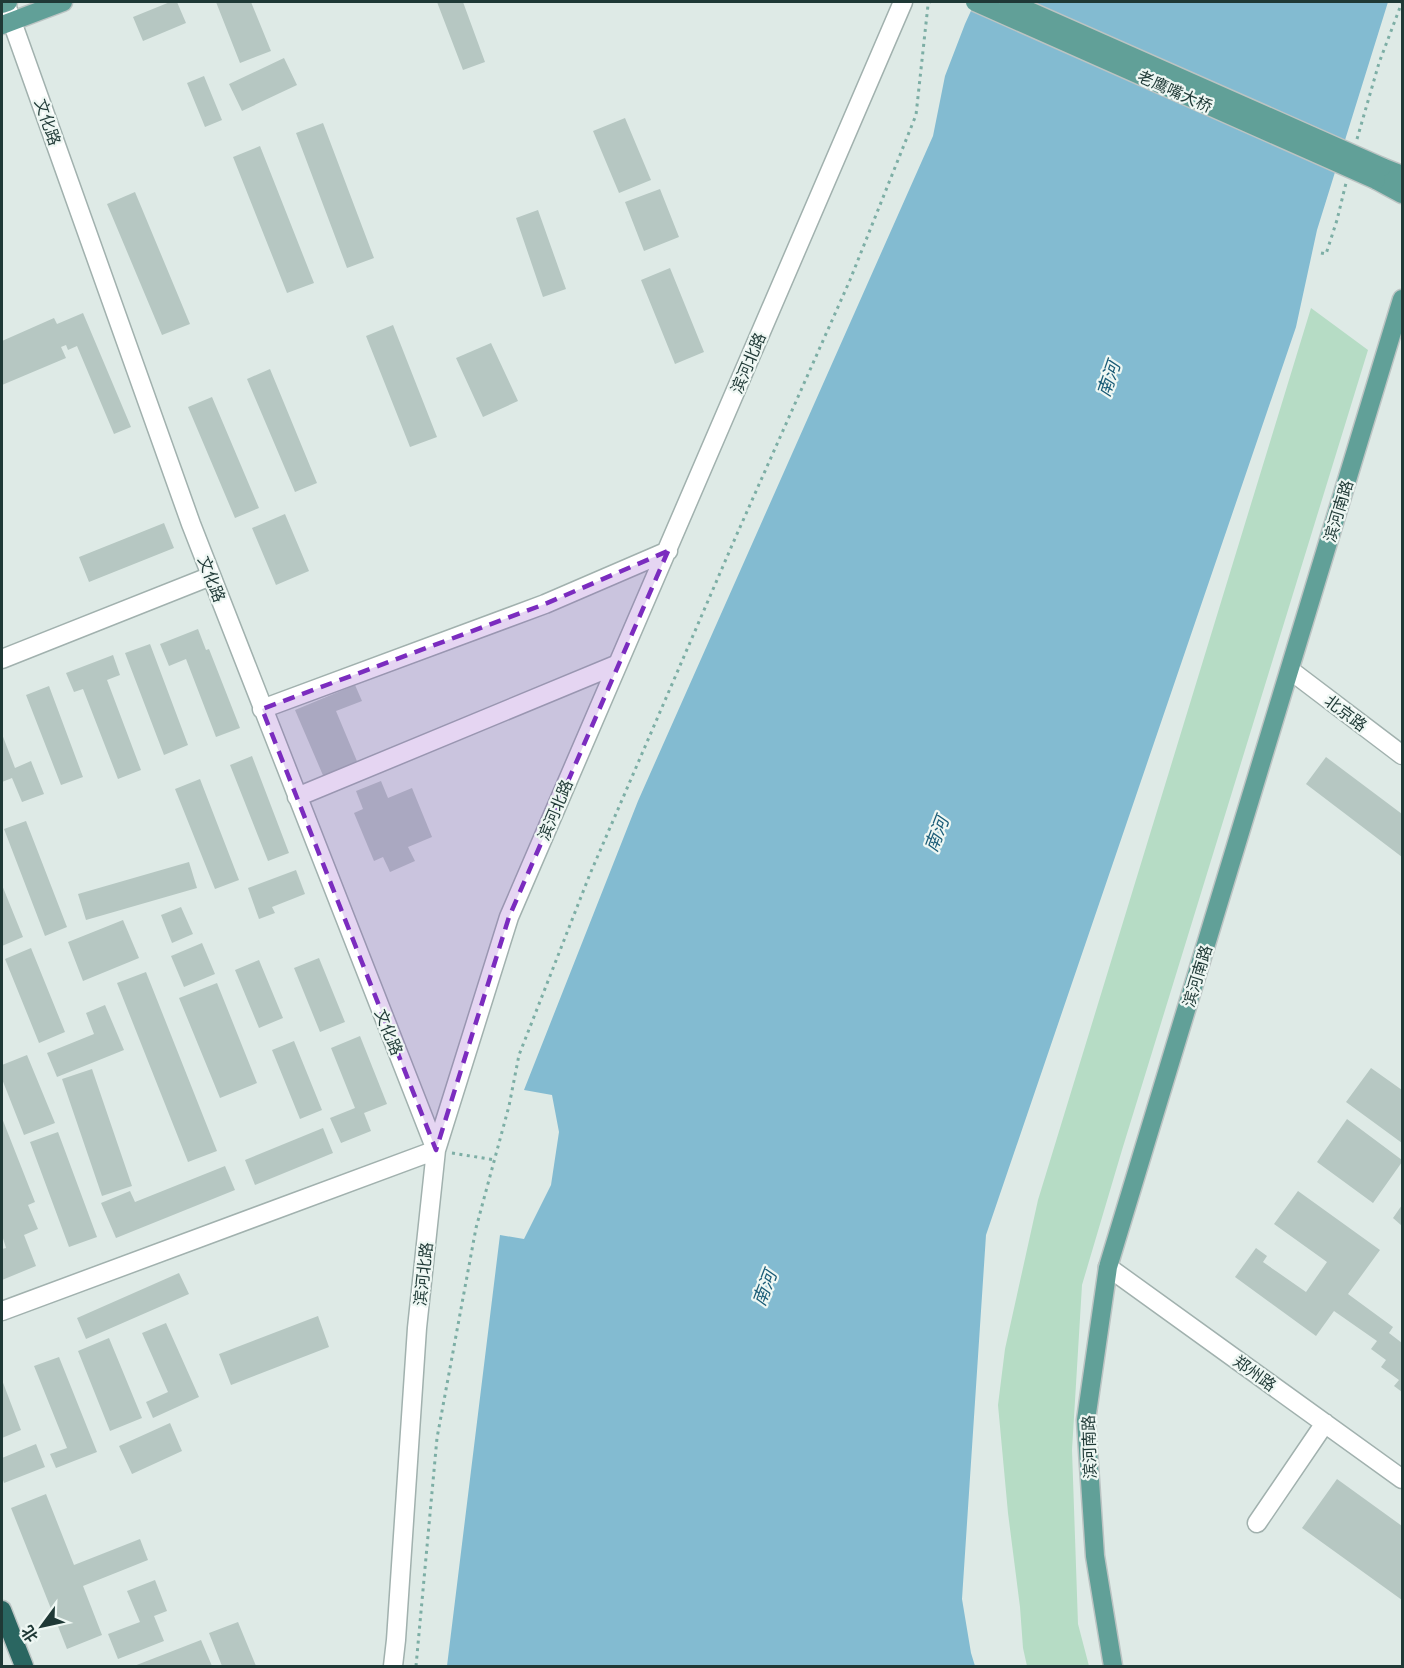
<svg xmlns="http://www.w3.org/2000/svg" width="1404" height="1668" font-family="Ubuntu,'Noto Sans SC',sans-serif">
<rect width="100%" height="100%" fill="#deeae6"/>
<path fill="#b6dcc5" d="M1311,308L1368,350L1122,1150L1082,1285L1072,1450L1078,1624L1089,1666H1027L1023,1648L1020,1607L1008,1513L998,1405L1005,1349L1038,1200Z"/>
<path fill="#83bbd1" d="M975,2H1388L1317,230L1296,327L986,1235L962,1599L971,1653L975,1666H447L500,1235L524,1239L551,1185L559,1132L552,1095L524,1090L638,801L933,136L945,76L965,24Z"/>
<path fill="#b6c7c2" d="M170,2H177L186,23L143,41L133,17Z
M216,2H251L271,51L240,63Z
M437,2H463L485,62L463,70Z
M284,58L297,85L242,111L229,84Z
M204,76L222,120L205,127L187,83Z
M625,118L651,180L619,193L593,131Z
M323,123L374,258L347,268L296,133Z
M260,146L314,283L287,293L233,157Z
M660,189L679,237L644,251L625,202Z
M135,192L190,324L162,335L107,204Z
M538,210L566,289L543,297L516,218Z
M670,268L704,352L675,364L641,280Z
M83,313L131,427L114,434L77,346L68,350L66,345L61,347L66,358L2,385V341L54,318L57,324Z
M393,325L437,437L410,447L366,336Z
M491,343L518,401L483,417L456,358Z
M270,369L317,483L295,492L247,379Z
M212,397L259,508L235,518L188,407Z
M285,514L309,571L276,585L252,528Z
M164,523L174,548L89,582L79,557Z
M198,629L206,650L209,649L240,728L216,737L186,659L169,666L160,644Z
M150,644L188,745L164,755L125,653Z
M113,655L120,675L107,680L141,770L118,779L83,689L74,692L66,673Z
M355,685L362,701L336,711L359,766L325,780L295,710Z
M49,686L83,777L61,785L26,695Z
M2,734L15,768L31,761L44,794L22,802L12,778L2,782Z
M252,756L289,853L268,861L230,765Z
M1326,757L1402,814V857L1306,784Z
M200,779L239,880L215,889L175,789Z
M381,781L388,798L412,788L432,837L408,847L415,861L390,872L383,857L374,861L354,813L363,809L356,791Z
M26,821L67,927L45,936L4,829Z
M189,862L197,888L86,920L78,894Z
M296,870L305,894L272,907L275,913L259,919L248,888Z
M2,885L23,937L2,946Z
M181,907L193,934L172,943L161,915Z
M123,920L139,958L83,981L68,942Z
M202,943L215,974L184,987L171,956Z
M31,948L65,1032L39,1043L5,959Z
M319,958L345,1022L320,1032L294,968Z
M259,960L283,1018L259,1028L235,970Z
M146,972L217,1151L188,1162L117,983Z
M217,983L257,1083L220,1098L179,998Z
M105,1005L124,1050L57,1077L47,1053L94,1034L86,1013Z
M360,1036L387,1104L364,1113L371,1131L341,1143L330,1118L355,1108L331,1048Z
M294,1041L322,1110L300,1119L272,1050Z
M27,1055L55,1123L24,1135L2,1079V1065Z
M1371,1068L1402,1090V1143L1346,1102Z
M92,1069L132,1186L102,1196L62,1079Z
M2,1118L35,1202L28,1205L38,1229L24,1235L36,1266L2,1280V1249L6,1248L2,1235Z
M1347,1119L1402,1160V1162L1373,1203L1317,1162Z
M323,1128L333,1153L255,1185L245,1160Z
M58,1132L97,1237L69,1247L30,1142Z
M225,1166L235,1190L116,1238L101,1203L130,1191L135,1202Z
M1298,1191L1380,1250L1348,1294L1393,1327L1389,1333L1402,1343V1392L1394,1386L1399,1380L1381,1367L1386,1360L1371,1349L1377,1341L1334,1311L1316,1336L1235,1277L1256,1248L1267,1256L1263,1262L1306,1292L1327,1262L1274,1224Z
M1402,1205V1226L1393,1218Z
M179,1273L189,1294L86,1339L77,1318Z
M318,1316L329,1347L231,1385L219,1354Z
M166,1323L199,1397L153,1418L146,1402L168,1392L142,1333Z
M109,1338L142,1418L110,1431L78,1351Z
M59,1357L97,1452L56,1468L50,1454L67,1448L34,1366Z
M2,1380L21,1430L2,1438Z
M170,1423L182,1451L132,1474L119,1446Z
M36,1444L45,1467L4,1483L2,1477V1458Z
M1337,1479L1402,1526V1600L1302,1528Z
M46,1494L74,1565L140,1539L148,1560L83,1586L102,1635L67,1649L11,1508Z
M155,1580L167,1611L154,1616L164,1641L118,1659L108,1634L140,1622L127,1591Z
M238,1622L256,1666H222L209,1633Z
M201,1640L212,1666H134Z"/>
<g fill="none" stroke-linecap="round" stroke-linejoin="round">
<g stroke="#a1b1ae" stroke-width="21">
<path id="minor" d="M2,659L211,576
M1290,670L1402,755
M262,709L545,604L668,551
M297,797L618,664
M1108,1267L1402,1479
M2,1311L436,1150L191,524L5,2
M1257,1523L1325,1423
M393,1666L396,1640L417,1328L436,1150L509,917L903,2"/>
</g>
<g stroke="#bcc4c3" stroke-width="21">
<path id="major" d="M2,4L8,2
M2,25L63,2
M1382,167L1402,175
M1376,180L1402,194
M1113,1666L1095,1556L1086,1420L1108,1267L1402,299"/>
</g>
<g stroke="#bcc4c3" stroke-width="21">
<path id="highway" d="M2,1610L24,1666"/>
</g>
<path stroke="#7daea5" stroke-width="3" stroke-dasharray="3 4.5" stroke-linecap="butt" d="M1357,139L1379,63L1402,2
M1321,253L1326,254L1337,220L1346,183
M452,1153L495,1160
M416,1666L437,1438L476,1228L509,1106L519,1055L590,874L733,543L850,280L916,115L928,5L930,2"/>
<use href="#minor" stroke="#fff" stroke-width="18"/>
<use href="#major" stroke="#61a098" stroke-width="18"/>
<use href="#highway" stroke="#2a6661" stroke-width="18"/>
<g stroke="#bcc4c3" stroke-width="21" stroke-linecap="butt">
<path id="major-bridge" d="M975,2L1376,180
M1009,2L1382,167"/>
</g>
<use href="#major-bridge" stroke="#61a098" stroke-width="18"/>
</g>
<path fill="#7b2cbf" fill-opacity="0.2" stroke="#7b2cbf" stroke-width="4.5" stroke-dasharray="12 8" stroke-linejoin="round" d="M668,551L509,917L436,1150L262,709L545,604Z"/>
<g text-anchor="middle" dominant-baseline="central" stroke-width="4.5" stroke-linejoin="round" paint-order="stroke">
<g font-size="16" fill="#1f3936" stroke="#eef7f3">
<text transform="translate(1175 91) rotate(24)">老鹰嘴大桥</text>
<text transform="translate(48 122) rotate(71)">文化路</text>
<text transform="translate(748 363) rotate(-67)">滨河北路</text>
<text transform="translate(1338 511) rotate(-73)">滨河南路</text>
<text transform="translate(212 579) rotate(69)">文化路</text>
<text transform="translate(1346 713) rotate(37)">北京路</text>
<text transform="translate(555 810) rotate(-67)">滨河北路</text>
<text transform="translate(1197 976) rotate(-73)">滨河南路</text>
<text transform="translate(389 1032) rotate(68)">文化路</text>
<text transform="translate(423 1274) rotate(-84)">滨河北路</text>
<text transform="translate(1255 1373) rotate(36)">郑州路</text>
<text transform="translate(1089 1447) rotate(-92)">滨河南路</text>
</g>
<g font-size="18" font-style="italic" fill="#195b76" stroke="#eef7f3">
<text transform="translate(1108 379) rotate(-71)">南河</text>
<text transform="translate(936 834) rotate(-69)">南河</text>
<text transform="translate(764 1288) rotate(-69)">南河</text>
</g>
</g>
<rect width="1404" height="1668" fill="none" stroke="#1f3936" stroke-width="6"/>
<g transform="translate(42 1626) rotate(237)" stroke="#eef7f3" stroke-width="4.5" paint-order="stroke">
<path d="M0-4.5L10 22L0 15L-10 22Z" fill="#1f3936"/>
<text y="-9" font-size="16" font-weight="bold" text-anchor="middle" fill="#1f3936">北</text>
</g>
</svg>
